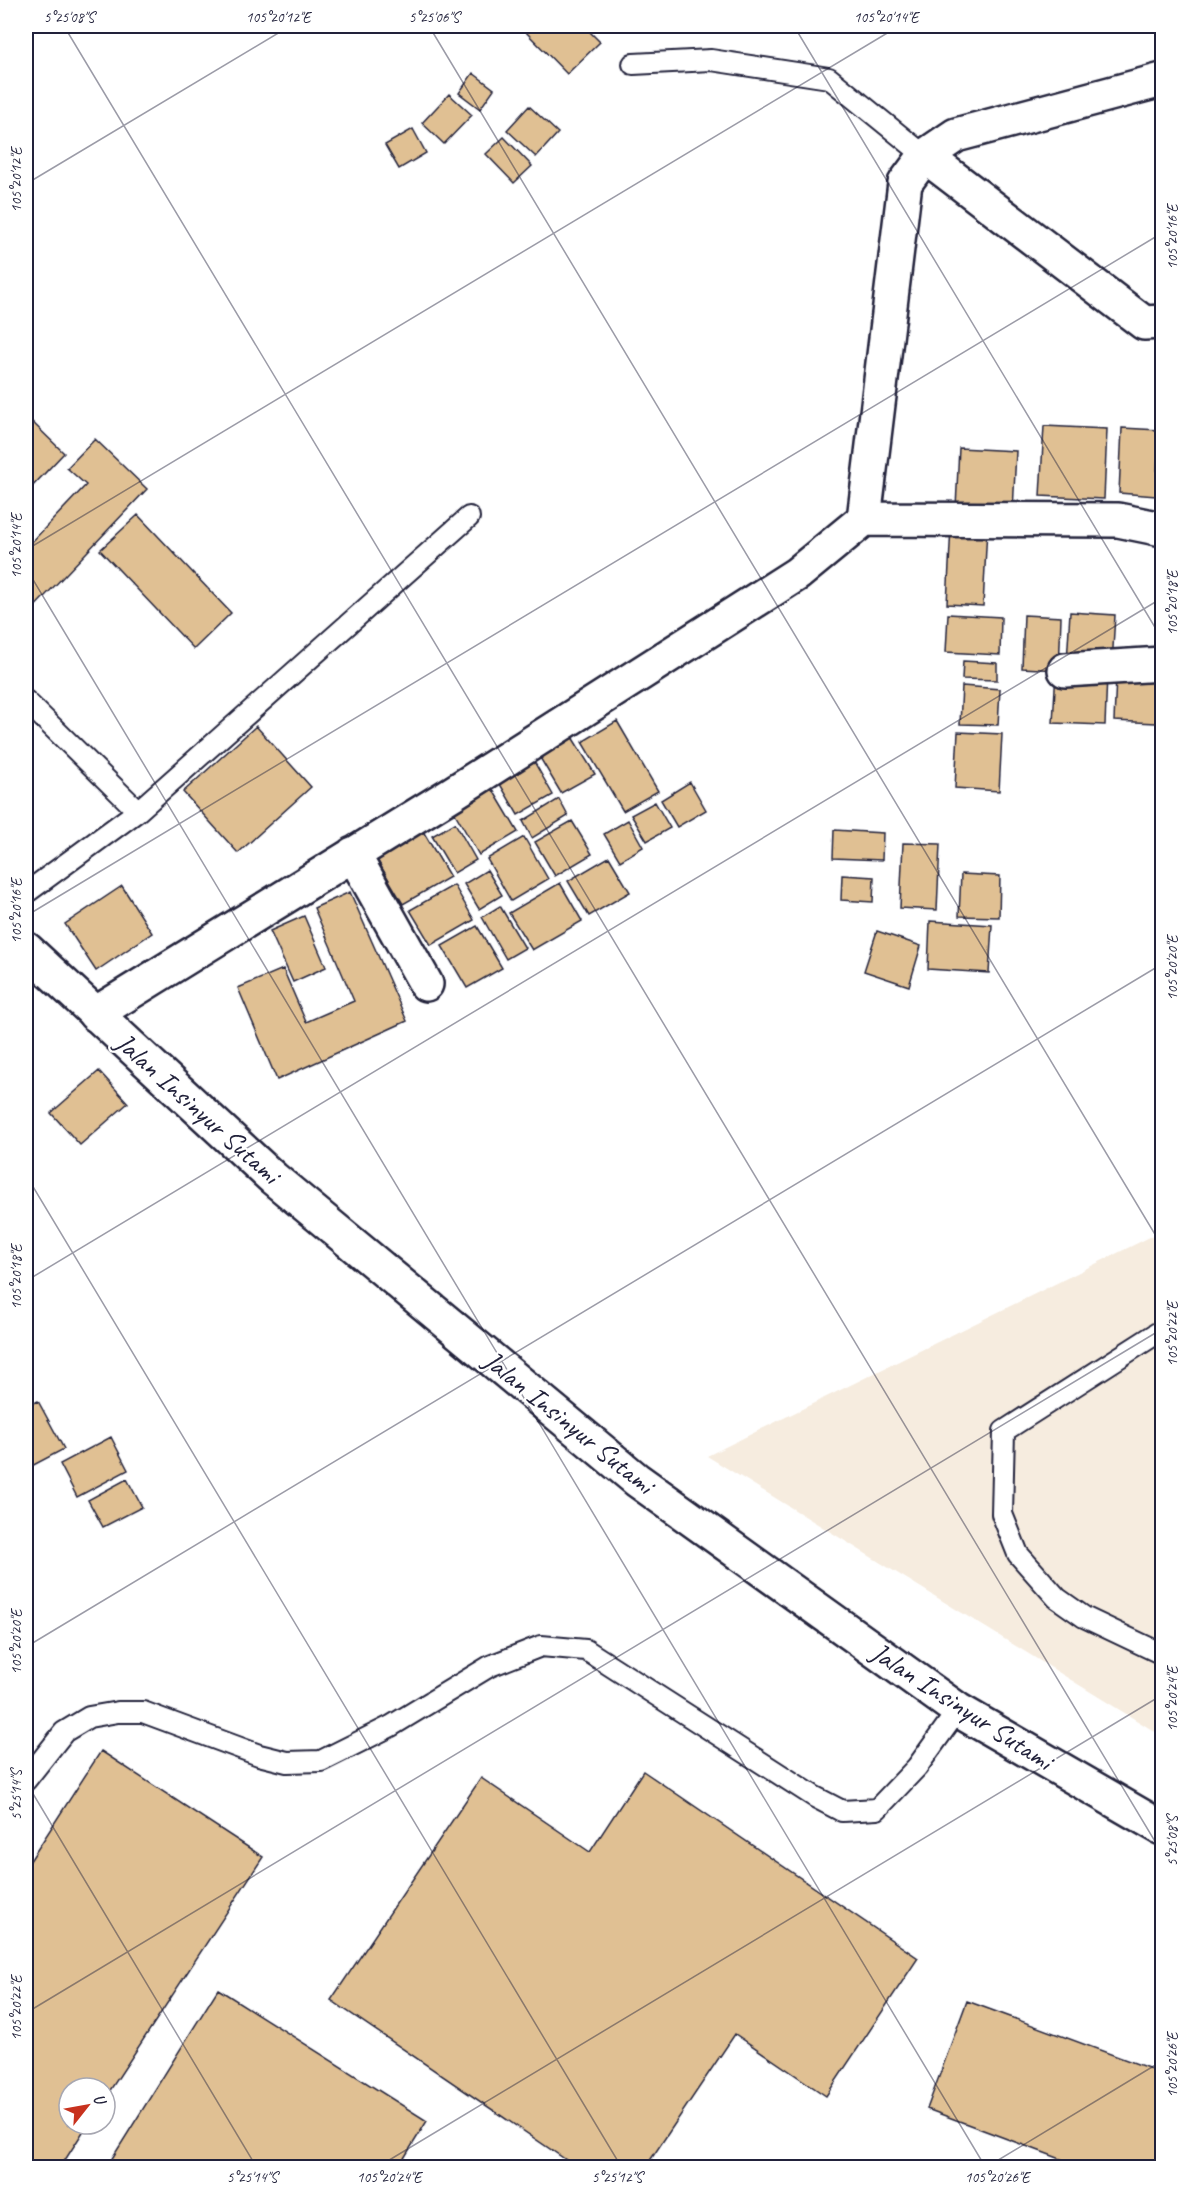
<svg xmlns="http://www.w3.org/2000/svg" width="1188" height="2193" font-family="Caveat,sans-serif">
<rect width="100%" height="100%" fill="#fff"/>
<filter id="ink" filterUnits="userSpaceOnUse"><feTurbulence type="fractalNoise" baseFrequency=".0167" numOctaves="2"/><feDisplacementMap in="SourceGraphic" scale="12" xChannelSelector="R" yChannelSelector="G"/><feConvolveMatrix kernelMatrix="1 2 1 2 8 2 1 2 1" color-interpolation-filters="sRGB"/></filter>
<g filter="url(#ink)">
<path fill="#f6ecdf" d="M1162,1231V1736L707,1456Z"/>
<path fill="#e0c093" stroke="#22223b" stroke-width="1.5" d="M524,26H584L600,42L567,74L522,28Z
M473,73L494,89L480,109L459,93Z
M449,94L472,115L444,144L422,123Z
M529,106L558,133L536,157L507,130Z
M413,129L426,153L399,169L385,145Z
M504,137L532,166L514,183L486,154Z
M26,416L64,453L26,493Z
M1044,426L1107,429L1104,499L1040,496Z
M1122,428L1159,430L1156,496L1119,493Z
M95,439L147,489L26,616V548L86,485L67,468Z
M959,448L1016,451L1013,511L956,507Z
M138,515L231,613L194,649L100,550Z
M951,526L987,528L983,606L947,604Z
M1070,612L1115,615L1112,664L1067,662Z
M948,614L1001,617L1000,655L946,652Z
M1024,615L1061,617L1059,670L1022,668Z
M963,661L997,663V680L962,679Z
M1056,671L1107,674L1105,725L1053,723Z
M1116,677L1158,678L1156,723L1114,721Z
M962,686L1000,689L998,725L960,724Z
M617,721L658,791L623,811L582,742Z
M256,726L311,787L238,853L183,792Z
M958,732L1002,734L999,791L955,788Z
M572,737L595,774L561,793L539,756Z
M532,758L553,795L518,815L497,779Z
M690,782L706,810L677,827L661,800Z
M490,785L518,832L479,855L452,808Z
M559,799L568,816L532,838L523,821Z
M655,802L670,828L647,841L631,815Z
M628,820L643,847L620,861L604,834Z
M417,821L450,877L403,904L370,848Z
M572,821L592,854L555,876L535,842Z
M455,823L476,860L454,873L432,836Z
M834,830L883,833L882,860L833,858Z
M524,837L548,879L511,901L487,859Z
M903,843L940,844L937,910L900,908Z
M609,857L630,892L589,916L568,881Z
M487,870L502,895L479,909L464,884Z
M961,874L1000,876L999,917L959,916Z
M842,875L874,877L873,902L841,900Z
M560,883L582,921L532,950L509,913Z
M454,885L474,920L431,945L410,910Z
M122,886L152,933L96,971L65,924Z
M350,892L407,1021L277,1080L238,988L283,969L306,1022L354,1001L314,908Z
M500,906L525,948L506,959L482,917Z
M304,916L326,967L293,982L270,931Z
M930,921L992,925L989,973L928,969Z
M477,926L502,968L467,988L442,946Z
M877,931L921,946L909,986L864,971Z
M99,1071L128,1103L80,1145L51,1113Z
M38,1401L64,1449L26,1469V1407Z
M111,1437L128,1470L77,1497L60,1464Z
M127,1479L142,1507L103,1527L88,1500Z
M101,1751L263,1857L105,2098V2088H69V2124H88L60,2168H26V1867Z
M643,1771L918,1958L826,2096L735,2034L645,2168H578L331,2000L481,1778L590,1852Z
M218,1989L427,2121L398,2168H106Z
M967,2001L1162,2073V2168H1085L927,2109Z"/>
<g fill="none" stroke-linecap="round" stroke-linejoin="round">
<g stroke="#22223b" stroke-width="24">
<path id="service" d="M633,64L711,60L829,78L925,156
M26,701L138,811
M26,893L138,811L469,517
M1162,1330L1004,1431L1002,1514L1018,1554L1057,1598L1084,1617L1162,1654
M26,1780L64,1732L89,1717L118,1712H143L259,1755L287,1762L321,1761L391,1726L490,1666L541,1646L586,1650L815,1797L842,1811L877,1809L917,1767L958,1710"/>
</g>
<g stroke="#22223b" stroke-width="38">
<path id="minor" d="M925,156L1144,323L1162,322
M864,519L1118,520L1162,529
M1065,670L1162,664
M353,854L426,984
M95,1014L453,793L797,574L864,519L905,183L925,156L956,135L1162,80"/>
</g>
<g stroke="#22223b" stroke-width="38">
<path id="trunk" d="M26,949L273,1178L637,1480L958,1710L1162,1828"/>
</g>
<use href="#service" stroke="#fff" stroke-width="20"/>
<use href="#minor" stroke="#fff" stroke-width="33"/>
<use href="#trunk" stroke="#fff" stroke-width="33"/>
</g>
</g>
<path fill="none" stroke="#22223b" stroke-width="1.5" stroke-opacity="0.45" d="M64,26L1162,1853M429,26L1162,1246M794,26L1162,639M1159,26L1162,32M26,184L290,26M26,550L899,26M26,568L986,2168M26,916L1162,233M26,1175L622,2168M26,1281L1162,598M26,1647L1162,964M26,1782L257,2168M26,2013L1162,1329M376,2168L1162,1695M985,2168L1162,2061"/>
<g text-anchor="middle" dominant-baseline="central" stroke-width="4.5" stroke-linejoin="round" paint-order="stroke">
<g font-size="28" fill="#22223b" stroke="#fff">
<text transform="translate(198 1108) rotate(42)">Jalan Insinyur Sutami</text>
<text transform="translate(569 1422) rotate(39)">Jalan Insinyur Sutami</text>
<text transform="translate(962 1706) rotate(33)">Jalan Insinyur Sutami</text>
</g>
</g>
<rect width="1188" height="2193" fill="none" stroke="#fff" stroke-width="66"/>
<g transform="translate(87 2106) rotate(59)"><circle r="28" fill="#ffffff" stroke="#a7a7b1" stroke-width="1.5"/>
<path d="M0-4.5L10 22L0 15L-10 22Z" fill="#c8321e"/>
<text y="-9" font-size="16" font-weight="bold" text-anchor="middle" fill="#22223b">U</text>
</g>
<rect x="33" y="33" width="1122" height="2127" fill="none" stroke="#22223b" stroke-width="2"/>
<g font-size="15" text-anchor="middle" fill="#22223b">
<text x="69" y="22">5°25'08"S</text>
<text x="278" y="22">105°20'12"E</text>
<text x="434" y="22">5°25'06"S</text>
<text x="886" y="22">105°20'14"E</text>
<text transform="translate(16 180) rotate(-90)" y="5">105°20'12"E</text>
<text transform="translate(1172 237) rotate(-90)" y="5">105°20'16"E</text>
<text transform="translate(16 546) rotate(-90)" y="5">105°20'14"E</text>
<text transform="translate(1172 603) rotate(-90)" y="5">105°20'18"E</text>
<text transform="translate(16 911) rotate(-90)" y="5">105°20'16"E</text>
<text transform="translate(1172 968) rotate(-90)" y="5">105°20'20"E</text>
<text transform="translate(16 1277) rotate(-90)" y="5">105°20'18"E</text>
<text transform="translate(1172 1334) rotate(-90)" y="5">105°20'22"E</text>
<text transform="translate(16 1642) rotate(-90)" y="5">105°20'20"E</text>
<text transform="translate(1172 1699) rotate(-90)" y="5">105°20'24"E</text>
<text transform="translate(16 1795) rotate(-90)" y="5">5°25'14"S</text>
<text transform="translate(1172 1841) rotate(-90)" y="5">5°25'08"S</text>
<text transform="translate(16 2008) rotate(-90)" y="5">105°20'22"E</text>
<text transform="translate(1172 2065) rotate(-90)" y="5">105°20'26"E</text>
<text x="252" y="2182">5°25'14"S</text>
<text x="389" y="2182">105°20'24"E</text>
<text x="617" y="2182">5°25'12"S</text>
<text x="997" y="2182">105°20'26"E</text>
</g>
</svg>
